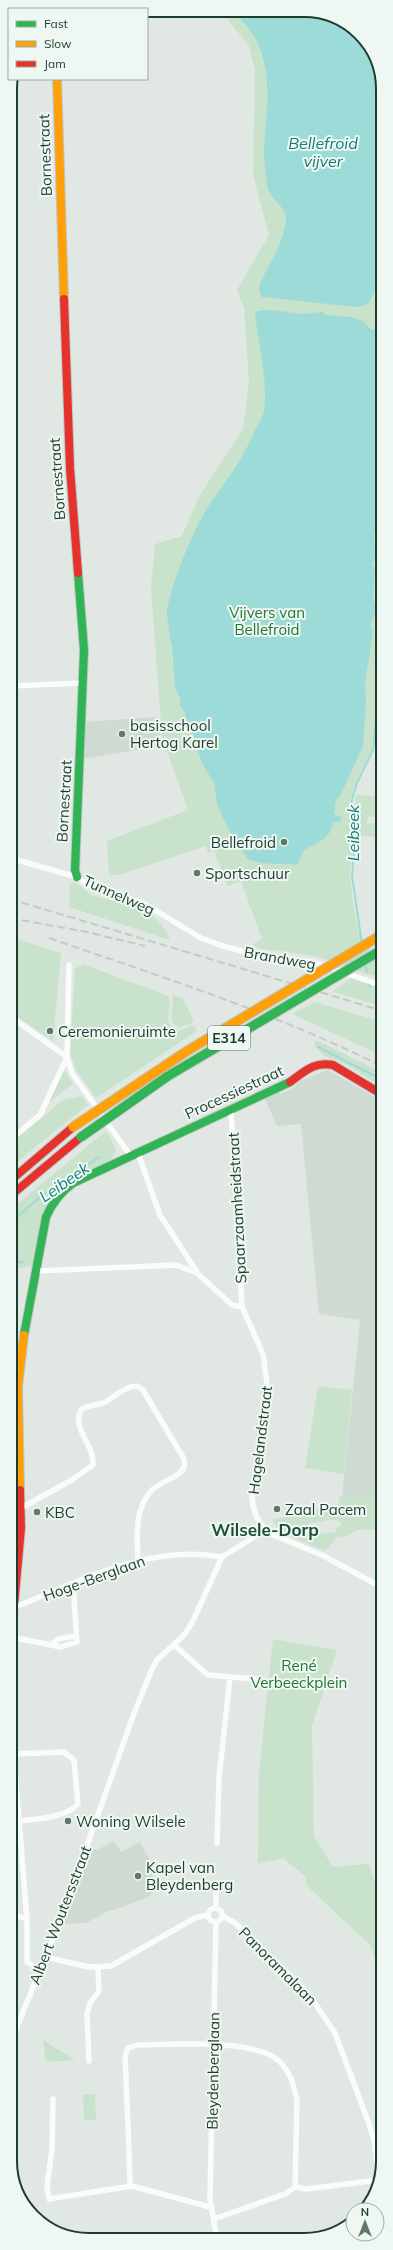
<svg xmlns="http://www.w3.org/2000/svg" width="393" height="2250" font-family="Mulish,sans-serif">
<rect width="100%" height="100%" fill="#e1e8e3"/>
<path fill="#cedad2" d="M158,717L161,746L83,759V722Z
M328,1070L383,1102V1497H342L360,1320L319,1314L301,1124L277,1126L264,1097L279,1091L280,1094L292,1089L300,1081Z
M114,1841L121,1852L140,1842L149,1858L155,1890L148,1897L123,1907L106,1912L86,1923L63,1924L91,1848L97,1850Z"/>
<path fill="#c8e2cb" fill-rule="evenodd" d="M221,11L324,13L363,37L382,79L383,639L373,750L358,777L350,803L355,819L350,873L353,904L359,934L376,963L382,960L378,967L383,962V970L375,974L383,977V979L374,976V974L373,976L319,957L257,948L253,944L263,938L261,937L241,881L228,886L214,851L208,853L206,846L119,875H109L107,841L188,810L162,737L151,587L155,544L182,536L200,495L243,429L249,382L244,308L237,290L269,235L253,175L255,71L249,46Z
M356,795L383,796V820L368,816L367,824L376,823L375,834L383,835V837L358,836C359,821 354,809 356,795Z
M70,883H76C81,886 88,893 92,895C120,904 158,905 170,940L69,907Z
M10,937L61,953L53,1041L10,1012Z
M83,964L168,996C173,1007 164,1018 171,1027L179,1031L194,1025L197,1031L96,1098L76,1070L70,1053L75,969Z
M352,978L383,988V1007L332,991Z
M172,995L183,998L194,1022L180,1027L173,1024C169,1015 175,1004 172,995Z
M315,1002L383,1022V1056L292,1014Z
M316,1040L383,1073V1080L318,1047L383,1081V1088L346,1064L324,1056L314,1045Z
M64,1071L73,1084L49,1102Z
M82,1096L88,1105L35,1147L10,1169V1144L63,1100Z
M106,1131L113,1143L116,1151L110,1160L60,1186L50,1197L42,1215L33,1266L10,1269V1210Z
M318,1386L352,1390L344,1474L305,1468Z
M339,1497H383V1529L357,1530L343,1538L338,1536L325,1551L285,1534L284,1531H280L272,1520L315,1509L340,1508ZM328,1520L340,1521L341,1525L336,1528L337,1532L311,1535L308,1524Z
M273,1639L337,1650L312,1726L314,1836L333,1867L369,1864L383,1907V1977L370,1945L307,1886L305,1876L283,1858L258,1864L259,1773Z
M43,2040L75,2060L46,2062Z
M95,2094L96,2120H84L83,2095Z"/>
<path fill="#9ddbd8" d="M235,12L324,13L363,37L382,79V221L378,271L374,293L368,304L356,307L262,297L259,291L260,283C269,265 286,238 286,218C286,206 269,199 267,185C266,174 264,162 264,152C265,113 274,81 258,44C253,32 242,21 235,12Z
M272,310L302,314L322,312L326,315L350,317L363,321L372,330L379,329L382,332V394L375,430L379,436L375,441L377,444L376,470L380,498L377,507V524L374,534L375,559L372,564L375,572L373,596L376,612L370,625L373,631L365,684L366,704L363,746L341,794L336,800L334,814L341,817V821L333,823L330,832L324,839L304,850L297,865C281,863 264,866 248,859L239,847L225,822L217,804L214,783L202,763L192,732L189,729L185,713L180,705V698L175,687L172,645C169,639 167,613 167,609C174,578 193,527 214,498C230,476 245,455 255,430C258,424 263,418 264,411C268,380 259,347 255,314L258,311Z"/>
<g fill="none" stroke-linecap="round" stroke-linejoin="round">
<path stroke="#9ddbd8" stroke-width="2" d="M362,944L352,876L356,823L351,803L357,783L373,750L383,650
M365,964L367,972
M369,985L370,987
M318,1047L383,1080
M10,1223L39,1198L99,1157
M10,1262H23"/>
<g stroke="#bdc7c1" stroke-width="10">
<path id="fast" d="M77,877L75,870L84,650L78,573
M24,1335L46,1217C52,1203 61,1192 73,1183L290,1082"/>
</g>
<g stroke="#bdc7c1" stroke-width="10">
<path id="slow" d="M57,79L64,299
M20,1490L18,1387L24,1335"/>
</g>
<g stroke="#bdc7c1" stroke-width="10">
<path id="jam" d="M64,299L70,468L78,573
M290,1082C304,1072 314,1061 333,1065L383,1095
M10,1181L73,1127
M10,1196L81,1137
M11,1639L21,1528L20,1490"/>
</g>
<path stroke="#fafcfb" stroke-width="5.5" d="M10,686L83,683
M10,858L77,877L86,883L145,904L201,938L223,946L260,956L313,962L383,986
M69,965L67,1057L72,1073L130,1155
M10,1016L67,1057
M231,1109L242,1307L263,1354L267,1384L252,1497C253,1513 258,1525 271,1534L324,1556L383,1588
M10,1140L40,1115L67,1057
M138,1153L160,1215L197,1272
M37,1271L176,1265L197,1273L232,1305L242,1307
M21,1508L70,1481L93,1465C95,1446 71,1428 81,1410C88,1404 97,1406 105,1402C115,1397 125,1386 137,1386L143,1390L184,1459C189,1477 160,1480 151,1491C134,1510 137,1537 138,1560
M15,1607C82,1581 148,1544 222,1557
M11,1637L61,1647L77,1642L73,1583
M52,1644L58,1639L75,1636
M174,1645L208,1675L257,1679
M11,1721L27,1919V1962L40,1970
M14,1754L64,1752L74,1760L78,1804C66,1818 36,1819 19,1821
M217,1843L219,1778L230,1677
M216,1907V1885
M208 1915a7 7 0 1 1 14 0a7 7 0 1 1-14 0Z
M11,1914L27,1919
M223,1916L235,1923L308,1993L335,2033L368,2121L374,2139L379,2180
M45,1957L89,1967L111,1966L195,1918L208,1915
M11,2041L60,1922L133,1716L152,1669L157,1660L184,1635L192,1623L222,1557L265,1530
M89,2061L87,2014L90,2003L99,1991L98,1968
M53,2099L52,2150L47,2186L49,2199L132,2186L210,2207
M129,2149L125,2056L128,2048L137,2045C172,2045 254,2038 279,2061C290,2071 294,2086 297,2100L295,2187
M129,2152L130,2186
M214,2219L285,2194L295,2187L306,2189L379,2180
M214,2239L216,2233L210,2199L216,1922"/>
<use href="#fast" stroke="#30b455" stroke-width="8"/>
<use href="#slow" stroke="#ff9f0a" stroke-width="8"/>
<use href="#jam" stroke="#e5322d" stroke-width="8"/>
<path stroke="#c5cac8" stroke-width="2" stroke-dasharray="8 4" stroke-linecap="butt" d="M10,899L383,1011
M10,918L87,932L145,946
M49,938C161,977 276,1013 383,1067"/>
<g stroke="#bbc5bf" stroke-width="11" stroke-linecap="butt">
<path id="fast-bridge" d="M81,1137L168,1076L383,949"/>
</g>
<g stroke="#bbc5bf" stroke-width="11" stroke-linecap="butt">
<path id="slow-bridge" d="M73,1127L187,1051L383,934"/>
</g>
<use href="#fast-bridge" stroke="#30b455" stroke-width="9"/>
<use href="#slow-bridge" stroke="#ff9f0a" stroke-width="9"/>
</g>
<g fill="#62786d" stroke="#eef7f1" stroke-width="1.5">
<circle cx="122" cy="734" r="4"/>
<circle cx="284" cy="842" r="4"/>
<circle cx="197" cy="873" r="4"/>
<circle cx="50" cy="1031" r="4"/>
<circle cx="277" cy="1509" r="4"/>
<circle cx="37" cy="1512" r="4"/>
<circle cx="68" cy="1821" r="4"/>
<circle cx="138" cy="1876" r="4"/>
</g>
<g text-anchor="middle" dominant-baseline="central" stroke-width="4" stroke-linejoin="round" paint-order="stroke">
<rect fill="#eef7f1" stroke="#5c7468" stroke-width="1" x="208" y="1026" width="42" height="24" rx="3"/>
<g font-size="14" font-weight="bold" fill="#1e3c2e">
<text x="229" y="1038">E314</text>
</g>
<g font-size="15" fill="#1e3c2e" stroke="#eef7f1">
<text transform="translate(45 155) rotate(-92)">Bornestraat</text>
<text transform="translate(57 479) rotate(-94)">Bornestraat</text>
<text transform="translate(64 801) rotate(-87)">Bornestraat</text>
<text transform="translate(119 895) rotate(24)">Tunnelweg</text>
<text transform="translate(280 958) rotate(10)">Brandweg</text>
<text transform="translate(234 1092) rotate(-25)">Processiestraat</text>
<text transform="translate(237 1208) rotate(-93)">Spaarzaamheidstraat</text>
<text transform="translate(260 1440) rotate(-83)">Hagelandstraat</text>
<text transform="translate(94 1578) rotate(-20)">Hoge-Berglaan</text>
<text transform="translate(60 1915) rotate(-69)">Albert Woutersstraat</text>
<text transform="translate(278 1966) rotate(45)">Panoramalaan</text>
<text transform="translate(213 2071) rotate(-89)">Bleydenberglaan</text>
</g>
<g font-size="15" fill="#257535" stroke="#eef7f1">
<text x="267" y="612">Vijvers van<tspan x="267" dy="17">Bellefroid</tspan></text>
<text x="299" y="1665">René<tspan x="299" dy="17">Verbeeckplein</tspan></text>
</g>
<g font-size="15" fill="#1e3c2e" stroke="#eef7f1" text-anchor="start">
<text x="130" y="725">basisschool<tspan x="130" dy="17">Hertog Karel</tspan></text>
<text x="276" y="842" text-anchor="end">Bellefroid</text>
<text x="205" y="873">Sportschuur</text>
<text x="58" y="1031">Ceremonieruimte</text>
<text x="285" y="1509">Zaal Pacem</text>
<text x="45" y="1512">KBC</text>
<text x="76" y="1821">Woning Wilsele</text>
<text x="146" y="1867">Kapel van<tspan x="146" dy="17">Bleydenberg</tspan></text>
</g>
<g font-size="16" font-style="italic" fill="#147c7a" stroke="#eef7f1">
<text x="323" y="143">Bellefroid<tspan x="323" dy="18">vijver</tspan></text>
<text transform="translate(353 833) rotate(-90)">Leibeek</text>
<text transform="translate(64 1182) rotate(-35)">Leibeek</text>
</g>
<g font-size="17" font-weight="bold" fill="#194f38" stroke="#eef7f1">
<text x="265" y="1529">Wilsele-Dorp</text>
</g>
</g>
<path d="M0 0H393V2250H0ZM89 17H304A72 72 0 0 1 376 89V2161A72 72 0 0 1 304 2233H89A72 72 0 0 1 17 2161V89A72 72 0 0 1 89 17Z" fill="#eef7f1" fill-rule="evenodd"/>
<path fill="none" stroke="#1e3c2e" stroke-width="2" d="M89 17H304A72 72 0 0 1 376 89V2161A72 72 0 0 1 304 2233H89A72 72 0 0 1 17 2161V89A72 72 0 0 1 89 17Z"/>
<rect x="8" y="8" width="140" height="72" fill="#eef7f1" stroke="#9baca3"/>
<rect x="16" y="21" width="20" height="6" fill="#30b455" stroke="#9baca3"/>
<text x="44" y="28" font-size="12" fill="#1e3c2e">Fast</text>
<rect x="16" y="41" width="20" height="6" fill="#ff9f0a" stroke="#9baca3"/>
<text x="44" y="48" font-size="12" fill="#1e3c2e">Slow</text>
<rect x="16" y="61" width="20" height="6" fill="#e5322d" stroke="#9baca3"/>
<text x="44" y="68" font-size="12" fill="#1e3c2e">Jam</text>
<g transform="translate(365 2222)"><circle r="19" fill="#eef7f1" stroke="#9baca3"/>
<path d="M0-3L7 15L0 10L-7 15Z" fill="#62786d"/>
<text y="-6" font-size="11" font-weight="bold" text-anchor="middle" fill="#1e3c2e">N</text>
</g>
</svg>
